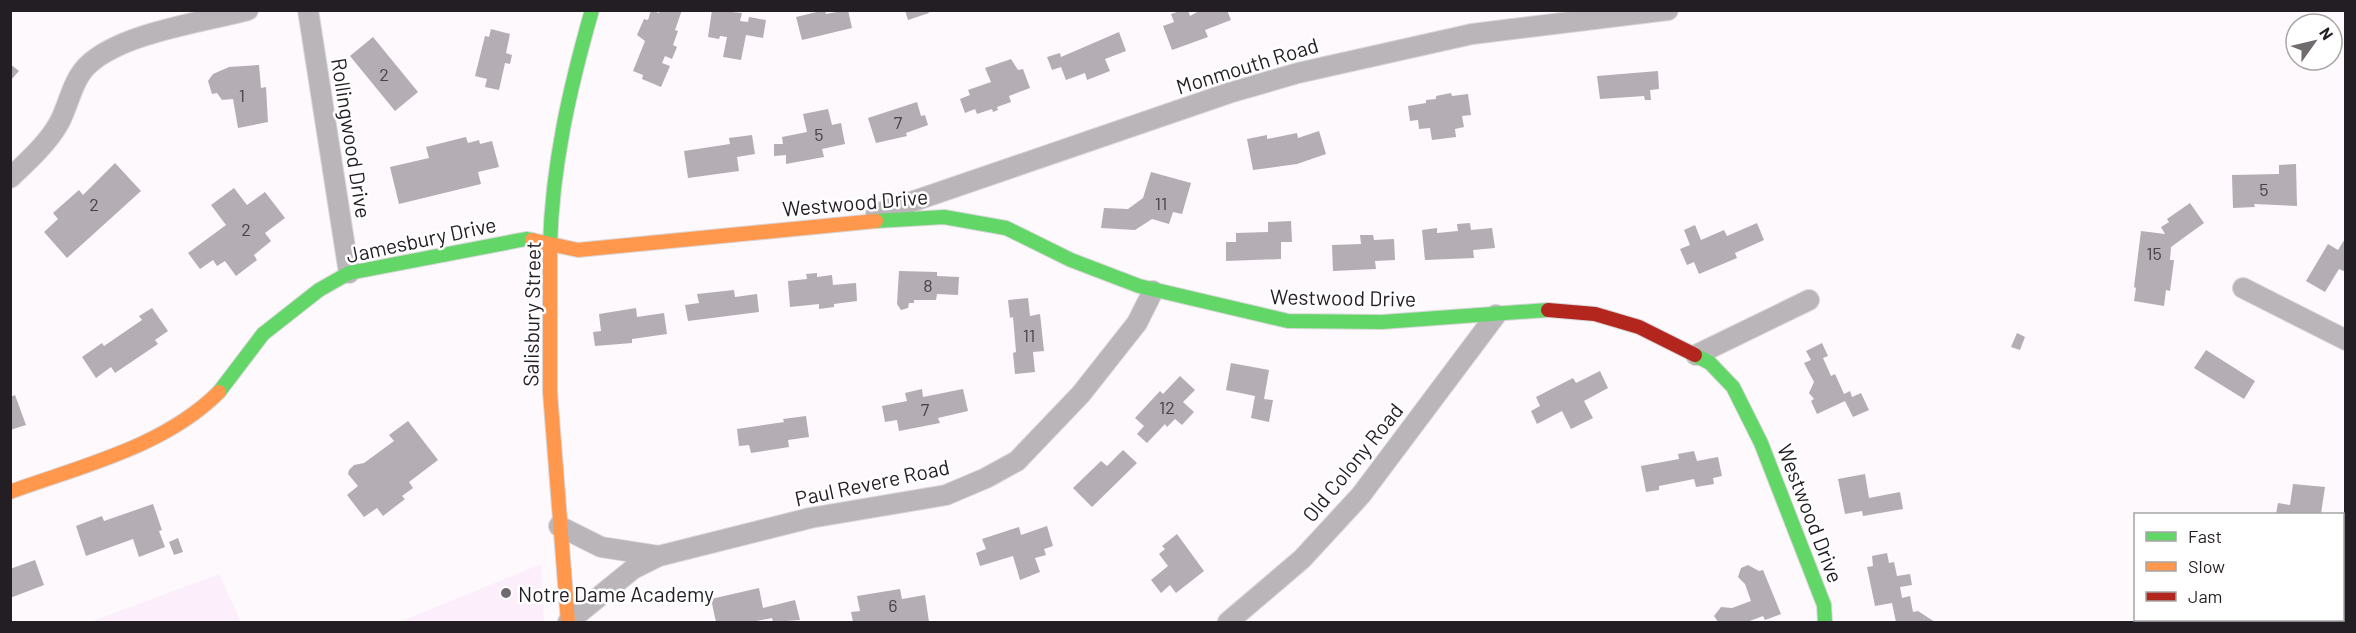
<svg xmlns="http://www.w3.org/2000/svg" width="2356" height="633" font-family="Barlow,sans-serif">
<rect width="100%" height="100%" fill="#fdf9fd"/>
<path fill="#fceffb" d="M541,564L544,622H399Z
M219,574L241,622H90Z"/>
<path fill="#b4adb4" d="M651,10L659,13L660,10H682L675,30L678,31L673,45L677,47L672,59L665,56L662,63L670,66L661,87L642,79L643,75L633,71L645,41L637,35L644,19L648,20Z
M712,10L742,13L740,21L748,22L749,17L766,20L763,38L746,35L741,60L723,57L727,37L720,36L719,39L708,37Z
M825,10L826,14L848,10L852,28L802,40L796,17Z
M905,10H928L929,13L908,20Z
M1183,10H1188L1190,16L1201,10H1227L1231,20L1205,30L1208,37L1172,50L1163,26L1174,22L1171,14Z
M491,29L510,34L506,53L512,55L510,64L505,63L499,90L485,87L487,79L475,76L485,36L489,37Z
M1119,32L1126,51L1105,59L1110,71L1087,80L1085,73L1066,80L1061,67L1052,70L1047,57L1060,53L1061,57Z
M373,37L418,92L395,111L350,56Z
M1011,59L1018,70L1023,69L1030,88L1009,96L1011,102L997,107L998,110L993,112L992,109L977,114L975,109L965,113L960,99L970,95L968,90L991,82L985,68Z
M10,64L19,71L10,81Z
M259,65L261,88L266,87L268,122L238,128L233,99L222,100L217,93L212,94L208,81L213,74L229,67Z
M1658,71L1659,89L1650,90L1651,100H1645L1644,96L1600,99L1597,76Z
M1451,93L1452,96L1468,94L1471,115L1462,116L1464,127L1455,129L1456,137L1432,140L1430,128L1419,129L1418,120L1410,121L1408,106L1426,103V100L1436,99V96Z
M917,102L921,116L925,115L928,125L906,133L907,136L876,143L868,118Z
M828,109L832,125L841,123L845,144L822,149L824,157L786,164V155L774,156V144H783L782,137L807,132L803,114Z
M1319,131L1326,154L1297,164L1253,170L1247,139L1267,135V139L1297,133L1298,138Z
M752,135L755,154L737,157L739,171L688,178L684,151L730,144L729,138Z
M466,137L468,143L479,140L480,144L492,141L499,167L478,172L481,184L399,204L390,167L429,158L426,147Z
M115,163L141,191L67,258L44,232L58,219L53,213L79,190L83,195Z
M2296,164L2297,206L2254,204L2255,207L2233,208L2232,175L2279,174V165Z
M1151,172L1191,183L1182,214L1173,212L1169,224L1152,219L1135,230L1101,228L1104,208L1128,209L1143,198Z
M234,188L247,205L265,192L285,218L265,233L271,241L254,255L257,260L236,276L225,261L217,266L213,260L200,269L188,253L226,225L211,205Z
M2190,203L2204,223L2171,247L2170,260H2174L2170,291L2166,290L2164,306L2134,301L2136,288L2134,287L2141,231L2165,234L2161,227L2169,222L2167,219Z
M1291,221L1292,242H1281V259L1226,261V242H1236V233L1268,232V222Z
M1470,223L1471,230L1492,228L1495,248L1473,250L1474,258L1425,260L1422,230L1437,228V233L1458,231L1457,224Z
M1757,223L1764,240L1735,253L1737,258L1699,274L1694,262L1687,265L1680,249L1690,245L1684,230L1695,225L1701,240L1724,230L1727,236Z
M1360,235H1373L1374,240L1394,239L1395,260L1375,261L1376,269L1333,271L1332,245L1361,244Z
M2346,237V272L2339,269L2325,292L2306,281L2328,244L2338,250Z
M899,271L937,272V276L959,277L958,295L937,294L936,300H914V303H909L908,308L901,310L897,304Z
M817,273V277L832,275L833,285L856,283L857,301L834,304V307L819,309V304L790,307L788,281L807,279L806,274Z
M734,290L735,297L757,294L759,312L688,321L685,305L699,303L697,294Z
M1028,298L1030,316L1040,314L1044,351L1033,352L1035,372L1015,374L1013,353L1016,352L1013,317L1010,318L1008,300Z
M152,308L168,331L155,340L158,344L115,373L111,367L96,378L82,357L102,343L104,346L142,320L139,316Z
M636,308L637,317L664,313L667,334L632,339V343L595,346L593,332L601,331L599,314Z
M2017,333L2025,337L2020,350L2011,347Z
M1822,343L1828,356L1823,358L1831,376L1835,374L1844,394L1850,391L1852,397L1861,393L1869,410L1853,417L1845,401L1817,414L1811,401L1814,399L1809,393L1814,382L1804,363L1811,360L1806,351Z
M2206,350L2255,381L2244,399L2194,368Z
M1231,363L1269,370L1264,399L1273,400L1269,422L1251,418L1255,396L1226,390Z
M1600,371L1608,388L1584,401L1593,418L1571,429L1562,411L1537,424L1531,411L1540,406L1536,397L1573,378L1576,383Z
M1180,376L1195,390L1183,402L1194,412L1182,425L1175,419L1167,427L1165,424L1147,443L1137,434L1144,426L1135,418L1160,391L1163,394Z
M922,389L923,397L963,389L968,411L938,418L940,423L899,431L897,420L885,422L882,406L907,401L905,393Z
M15,395L26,425L10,430V397Z
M806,416L809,437L788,440L789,447L751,453L749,445L739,446L737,429L784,422L783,419Z
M408,421L438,460L409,482L413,488L402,496L405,499L383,516L377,508L364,517L347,495L358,486L348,474L349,470L354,465L364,463L394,441L389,435Z
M1123,450L1137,463L1092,507L1073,488L1101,461L1107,466Z
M1694,451L1697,461L1718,457L1722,476L1713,478L1714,484L1696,487L1694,479L1659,486V490L1646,492L1641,466L1679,459L1678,454Z
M1865,474L1869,498L1900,492L1903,509L1863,516L1862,511L1845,514L1838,479Z
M2293,484L2325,487L2321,514H2276L2278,503L2290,505Z
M153,504L162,530L159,531L165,547L139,557L133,539L86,556L76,526L102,516L104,521Z
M1047,526L1053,546L1044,549L1046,555L1035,558L1040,572L1020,580L1013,556L980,566L976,553L986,549L982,539L1019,527L1021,535Z
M1177,534L1204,571L1176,593L1170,585L1161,593L1151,580L1168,566L1159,554L1165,549L1162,546Z
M178,538L183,552L174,555L169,542Z
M1887,553L1889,563L1894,562L1897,576L1910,574L1912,585L1900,587L1902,598L1910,596L1913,612L1918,611L1935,622H1896L1892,603L1875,606L1867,567L1873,566L1872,556Z
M35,560L44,585L10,598V569Z
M1748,565L1759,571L1763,570L1781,614L1765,620L1763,616L1747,622H1718L1714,616L1721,607L1732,608L1751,601L1745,584L1738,577L1741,568Z
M759,588L763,608L795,600L800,620L773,622L772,618L751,622H716L711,599Z
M900,589L902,599L925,595L929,622H853L851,612L860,611L857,596Z
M2281,620H2340L2332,622H2282Z"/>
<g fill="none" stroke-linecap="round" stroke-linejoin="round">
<g stroke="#d9d7d9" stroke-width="22">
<path id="street" d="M308,10L349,273
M10,178C27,162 48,143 59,123C69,105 72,80 88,65C121,33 203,22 248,10
M876,214L1229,93L1298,73L1472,34L1668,10
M2243,288L2346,340
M1696,355L1809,300
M559,526L601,547L659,556
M568,622L633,569L659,556L810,518L946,495L986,478L1017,461L1081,394L1137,323L1153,291
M1228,622L1302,559L1361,495L1496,315"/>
</g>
<g stroke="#d9d7d9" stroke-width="16">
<path id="fast" d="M876,221L944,217L1006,228L1071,260L1139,286L1288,321L1382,322L1548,310
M550,246C552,165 570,87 592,10
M1695,355L1710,363L1733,387L1761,443L1824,605L1825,622
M219,392L263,334L319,290L349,273L526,239L532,240"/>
</g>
<g stroke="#d9d7d9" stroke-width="16">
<path id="slow" d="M532,240L578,250L876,221
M550,246V392L568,622
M10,492C81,466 164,447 219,392"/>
</g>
<g stroke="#d9d7d9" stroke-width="16">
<path id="jam" d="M1548,310L1595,314L1639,327L1695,355"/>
</g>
<use href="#street" stroke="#bab5b9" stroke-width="20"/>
<use href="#fast" stroke="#63d668" stroke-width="14"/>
<use href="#slow" stroke="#ff974d" stroke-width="14"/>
<use href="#jam" stroke="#b3261e" stroke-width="14"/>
</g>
<circle fill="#6f6b6f" stroke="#fff" stroke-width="2" cx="506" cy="593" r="6"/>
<g text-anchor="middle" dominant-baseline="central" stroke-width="5" stroke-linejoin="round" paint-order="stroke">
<g font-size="18" fill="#474247">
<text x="384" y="74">2</text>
<text x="242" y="95">1</text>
<text x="898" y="122">7</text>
<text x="819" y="134">5</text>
<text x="2264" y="189">5</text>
<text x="1161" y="203">11</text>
<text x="94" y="204">2</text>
<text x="246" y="229">2</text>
<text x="2154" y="253">15</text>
<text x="928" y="285">8</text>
<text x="1029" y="335">11</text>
<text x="1167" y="407">12</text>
<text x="925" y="409">7</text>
<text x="893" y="605">6</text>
</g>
<g font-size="21" fill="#231e23" stroke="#fff">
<text transform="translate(1247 65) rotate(-17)">Monmouth Road</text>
<text transform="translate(352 138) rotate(81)">Rollingwood Drive</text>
<text transform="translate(855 202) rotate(-5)">Westwood Drive</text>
<text transform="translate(421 239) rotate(-12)">Jamesbury Drive</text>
<text transform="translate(1343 297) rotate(1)">Westwood Drive</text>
<text transform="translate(531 314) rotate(-89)">Salisbury Street</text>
<text transform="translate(1352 462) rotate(-51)">Old Colony Road</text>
<text transform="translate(872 482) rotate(-12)">Paul Revere Road</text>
<text transform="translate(1811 513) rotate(69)">Westwood Drive</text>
</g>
<g font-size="21" fill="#231e23" stroke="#fff" text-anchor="start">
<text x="518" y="593">Notre Dame Academy</text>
</g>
</g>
<rect width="2356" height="633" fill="none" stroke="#231e23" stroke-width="24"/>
<rect x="2134" y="513" width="210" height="108" fill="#ffffff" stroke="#a7a5a7" stroke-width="1.5"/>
<rect x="2146" y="532" width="30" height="9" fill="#63d668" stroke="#a7a5a7" stroke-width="1.5"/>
<text x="2188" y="543" font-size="18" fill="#231e23">Fast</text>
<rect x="2146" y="562" width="30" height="9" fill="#ff974d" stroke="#a7a5a7" stroke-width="1.5"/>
<text x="2188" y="573" font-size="18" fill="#231e23">Slow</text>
<rect x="2146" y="592" width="30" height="9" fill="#b3261e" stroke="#a7a5a7" stroke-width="1.5"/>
<text x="2188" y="603" font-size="18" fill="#231e23">Jam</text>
<g transform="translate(2314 42) rotate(56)"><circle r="28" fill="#ffffff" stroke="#a7a5a7" stroke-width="1.5"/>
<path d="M0-4.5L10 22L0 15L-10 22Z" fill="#6f6b6f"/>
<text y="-9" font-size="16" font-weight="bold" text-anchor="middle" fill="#231e23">N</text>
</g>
</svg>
